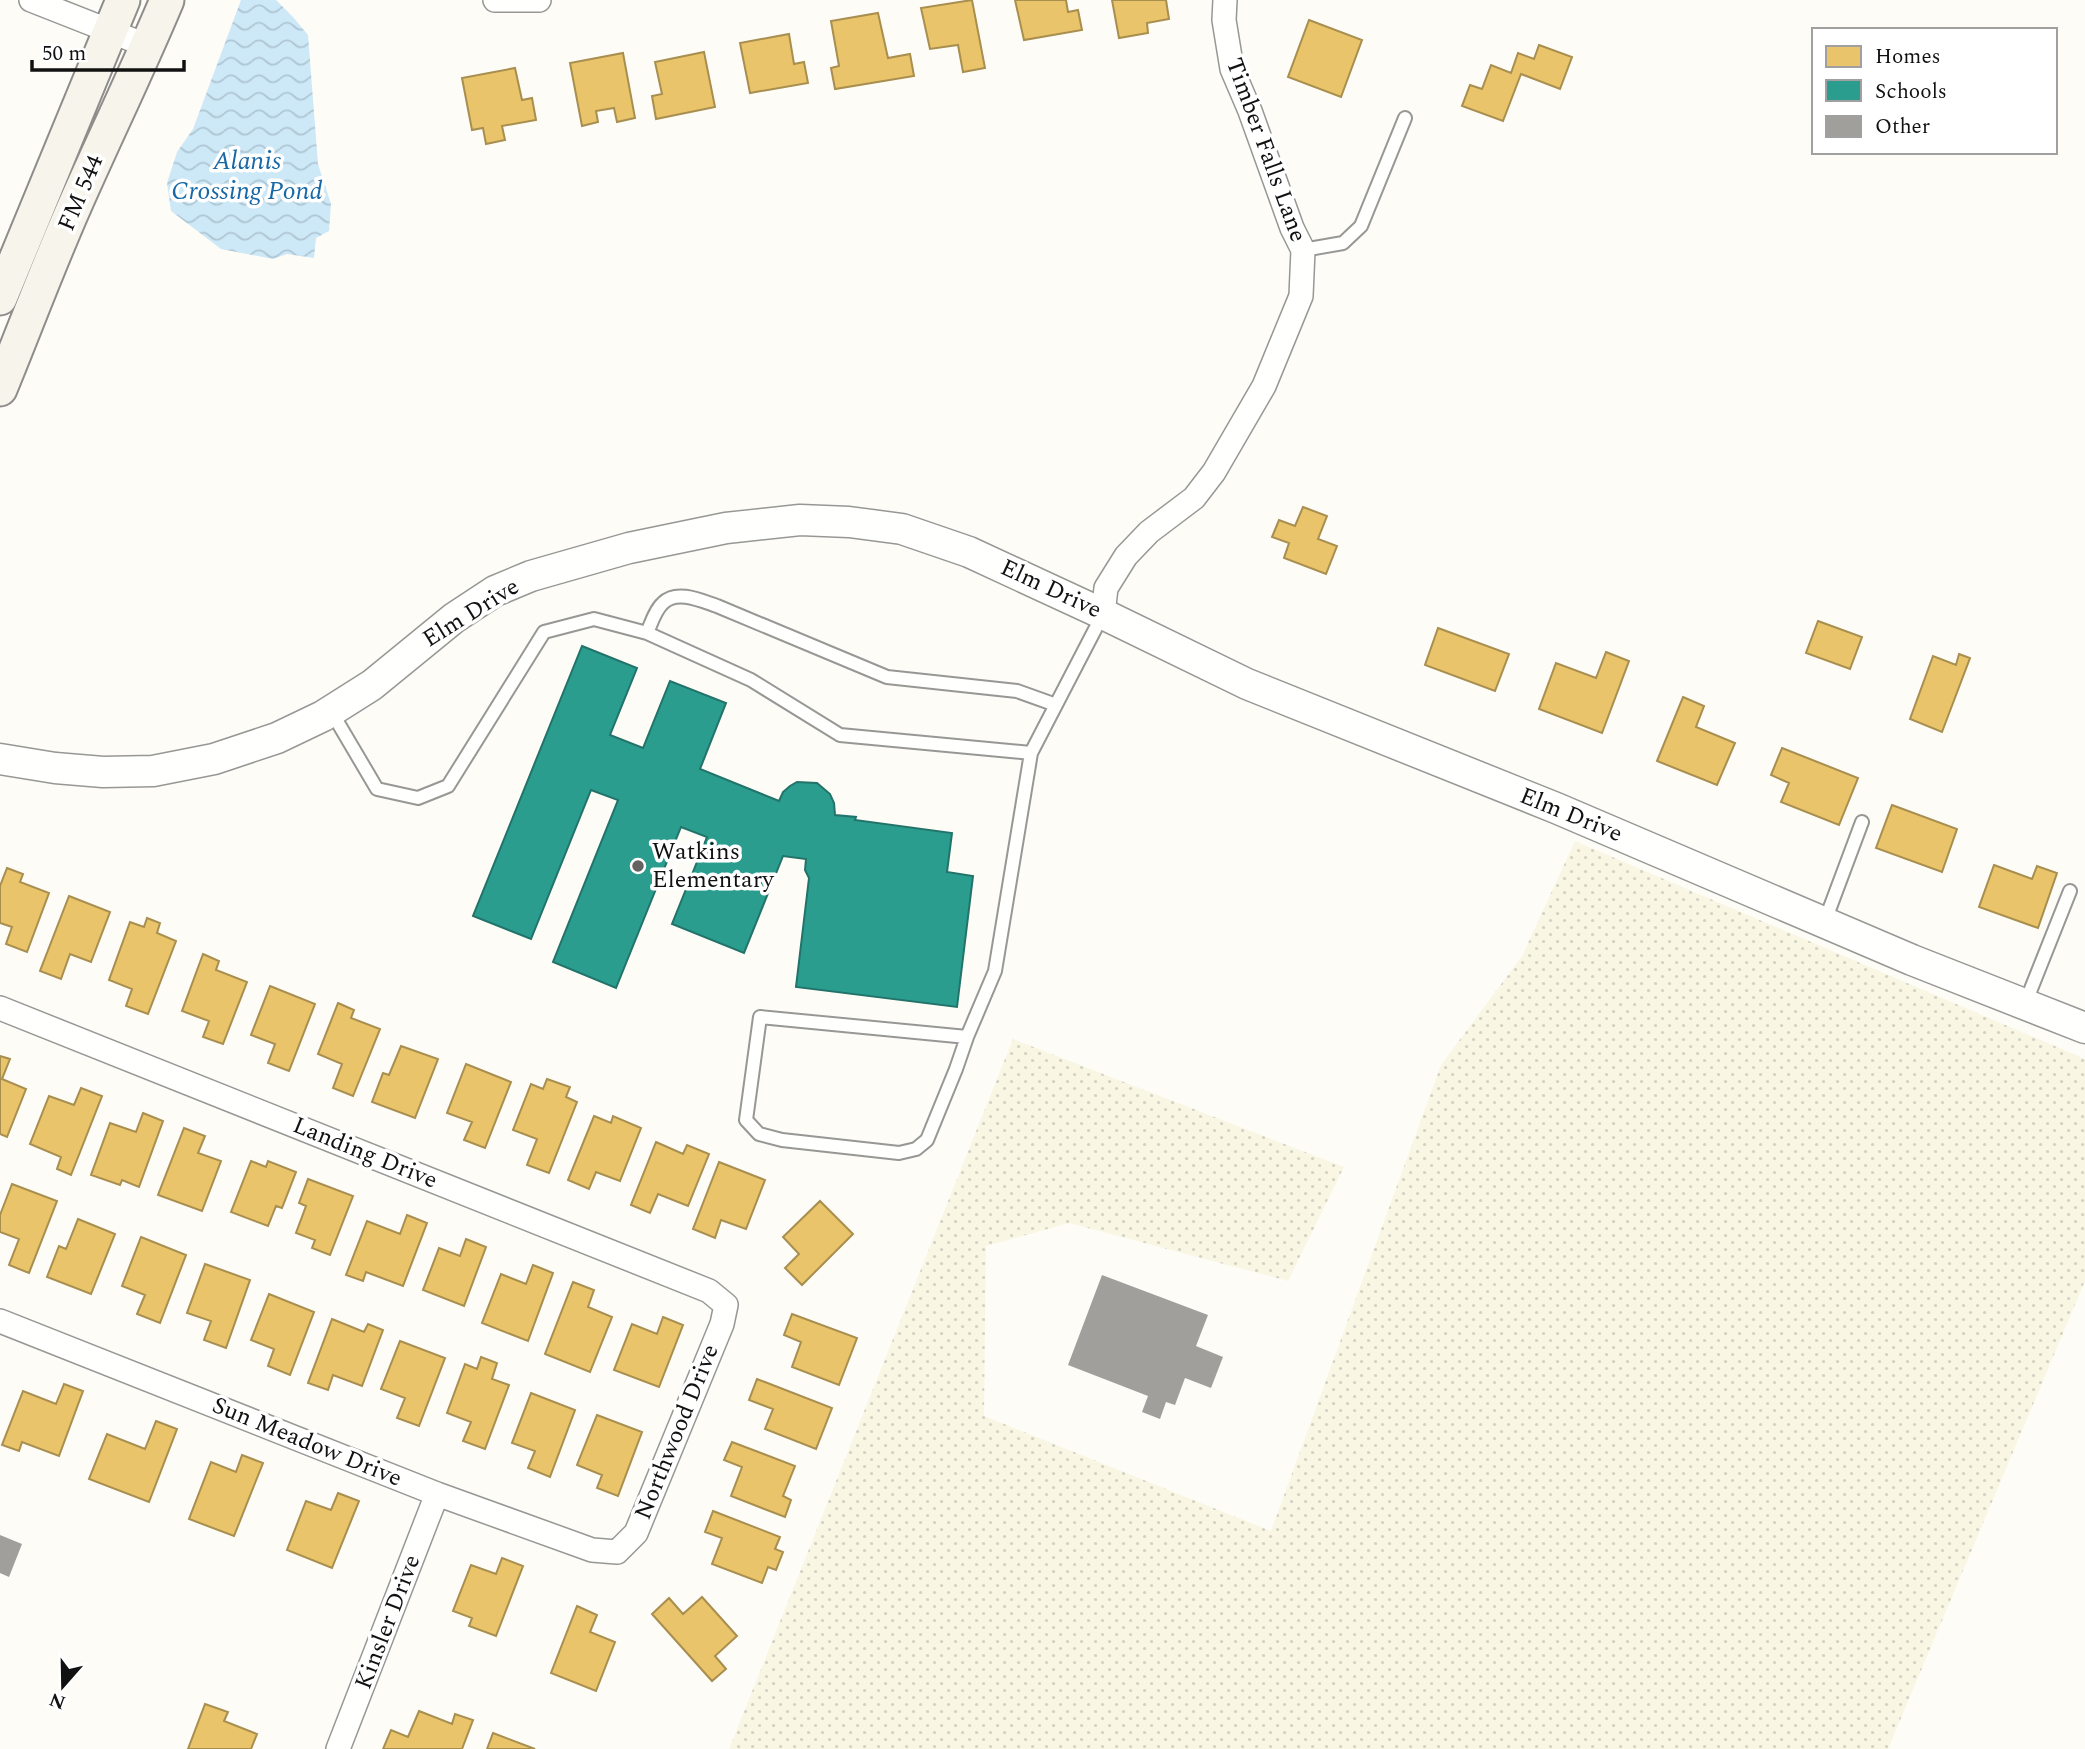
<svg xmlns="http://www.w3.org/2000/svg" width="2085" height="1749" font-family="Spectral,serif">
<defs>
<pattern id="farmland-dots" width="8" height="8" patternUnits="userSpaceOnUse" patternTransform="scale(1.75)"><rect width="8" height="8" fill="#f9f7e4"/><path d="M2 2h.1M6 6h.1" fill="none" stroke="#d4d3c3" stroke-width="1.8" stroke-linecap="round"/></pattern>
<pattern id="water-waves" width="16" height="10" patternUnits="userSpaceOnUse" patternTransform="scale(1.75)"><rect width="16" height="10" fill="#cde8f7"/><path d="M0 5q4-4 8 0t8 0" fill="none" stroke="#afc6d3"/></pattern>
</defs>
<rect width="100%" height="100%" fill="#fdfcf7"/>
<path fill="url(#farmland-dots)" d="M1575,841L2085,1059V1281L1888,1749H729L1013,1039L1344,1167L1288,1281L1069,1223L986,1246L984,1416L1271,1531L1441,1065L1522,956Z"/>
<path fill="url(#water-waves)" d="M241,0H276L293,17L308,35L318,164L331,204L329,231L316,238L314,258L287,254L273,259L221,249L171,211L167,183L177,152L193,129Z"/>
<path fill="#e9c46a" stroke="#a88e4f" stroke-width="2" d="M972,0L985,68L963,72L958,45L930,49L921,8Z
M1015,0H1066L1068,12L1078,10L1082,30L1024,40Z
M1112,0H1166L1169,19L1147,23L1148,33L1119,38Z
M878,13L888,58L910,54L914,76L835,89L831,68L839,66L831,21Z
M1309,20L1362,40L1341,97L1288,77Z
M789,34L794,64L804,62L808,83L750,93L740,43Z
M1539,45L1572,57L1560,89L1521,74L1503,121L1462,106L1470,85L1482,89L1491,65L1511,73L1518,53L1534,59Z
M704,52L715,107L656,119L652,96L662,94L655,62Z
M623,53L635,118L617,122L614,108L596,111L598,122L582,126L570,63Z
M515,68L522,100L532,98L536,120L502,126L505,140L486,144L483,128L472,130L462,78Z
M1303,507L1327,516L1318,539L1337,546L1326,574L1284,558L1289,543L1272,537L1279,520L1295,526Z
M1818,621L1862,637L1850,669L1806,653Z
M1438,628L1509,654L1495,691L1425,665Z
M1606,652L1629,661L1602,733L1539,709L1556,663L1596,678Z
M1959,654L1970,658L1942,732L1910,719L1933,656L1956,665Z
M1683,697L1704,706L1696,727L1735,743L1717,785L1657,761Z
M1782,748L1858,778L1839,825L1781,802L1789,783L1771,775Z
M1892,805L1957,829L1942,872L1876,848Z
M1994,865L2032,879L2037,866L2057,873L2038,928L1979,907Z
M7,868L23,874L20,882L49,893L27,952L6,944L12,927L0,923V886Z
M69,896L110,912L91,962L70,954L61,979L40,971Z
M147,918L160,923L157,933L176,941L148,1014L126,1006L132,989L109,980L130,922L144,927Z
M203,954L219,961L216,970L247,982L223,1044L203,1037L209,1021L182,1011Z
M270,986L315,1004L289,1071L268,1063L275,1044L251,1035Z
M338,1003L354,1010L351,1018L380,1029L353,1096L333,1088L342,1064L318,1054Z
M401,1046L438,1059L415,1118L372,1102L383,1073L389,1075Z
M0,1056L10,1059L2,1079L26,1089L7,1137L0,1134Z
M466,1064L511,1082L485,1148L464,1140L472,1122L447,1113Z
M547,1079L570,1087L566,1097L577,1102L549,1173L527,1165L537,1139L513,1130L531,1084L543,1089Z
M81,1088L102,1096L71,1175L57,1169L61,1157L30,1144L49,1096L74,1105Z
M143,1113L163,1121L139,1187L122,1180L120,1185L91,1175L110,1123L136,1132Z
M594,1116L611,1123L613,1116L641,1128L620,1181L596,1172L589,1189L568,1180Z
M184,1128L205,1136L198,1153L221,1161L202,1211L158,1195Z
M656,1142L683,1154L687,1145L709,1154L688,1206L658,1194L650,1213L631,1205Z
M251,1161L266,1167L268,1161L296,1172L282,1208L276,1206L268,1226L231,1212Z
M719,1162L765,1180L746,1229L721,1220L715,1238L693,1229Z
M308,1179L353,1196L330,1255L312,1248L315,1240L296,1233L306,1206L299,1203Z
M12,1184L57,1201L29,1273L9,1265L19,1239L0,1232V1215Z
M820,1201L853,1234L802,1285L785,1268L799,1254L783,1237Z
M407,1215L427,1223L403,1286L366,1272L363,1281L346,1275L367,1221L400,1234Z
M78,1219L115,1234L91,1294L47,1277L59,1246L66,1249Z
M141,1237L186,1255L160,1323L137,1314L145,1295L122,1286Z
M466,1239L486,1247L464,1306L423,1290L439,1248L460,1256Z
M205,1264L250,1280L226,1348L204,1340L211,1321L187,1313Z
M533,1265L553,1273L528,1341L482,1323L501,1274L526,1284Z
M573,1282L594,1290L588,1307L612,1317L590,1372L545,1354Z
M269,1294L314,1312L290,1375L268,1366L274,1349L251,1340Z
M792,1314L857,1338L839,1385L792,1367L801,1342L784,1335Z
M663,1317L683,1325L659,1387L614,1370L632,1324L657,1334Z
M332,1319L364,1332L368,1324L383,1330L362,1386L333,1375L328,1390L308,1383Z
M400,1341L445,1358L419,1426L397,1418L405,1398L381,1389Z
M481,1357L497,1363L492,1379L509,1385L485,1449L463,1441L471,1422L447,1413L465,1364L477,1369Z
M757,1379L832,1408L816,1449L765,1429L773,1409L749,1400Z
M64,1384L83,1391L59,1456L22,1442L19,1451L2,1445L23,1391L56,1404Z
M531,1393L575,1410L550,1477L528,1468L535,1451L512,1443Z
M597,1415L642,1432L618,1496L597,1488L602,1475L577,1465Z
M156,1421L177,1429L149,1502L89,1479L107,1434L145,1449Z
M732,1442L795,1466L783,1496L791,1500L785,1517L731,1496L742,1467L724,1460Z
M242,1455L263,1463L234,1536L189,1519L211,1462L236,1472Z
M338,1493L359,1501L332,1568L287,1550L306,1501L331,1510Z
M713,1511L780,1537L775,1549L783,1552L776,1570L768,1567L762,1583L712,1564L722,1538L705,1532Z
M502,1558L523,1566L496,1636L469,1626L472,1618L453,1611L471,1565L496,1574Z
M702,1597L737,1636L715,1656L726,1669L712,1681L652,1614L669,1598L683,1614Z
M577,1606L597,1615L590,1632L615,1642L596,1691L551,1673Z
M205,1704L228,1712L224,1721L257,1734L251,1749H188Z
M419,1711L452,1724L455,1714L473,1720L462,1749H383L391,1730L408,1737Z
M493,1733L535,1749H487Z"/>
<path fill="#2a9d8f" stroke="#227369" stroke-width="2" d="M582,646L637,668L610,735L643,748L670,681L726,703L700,769L779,801L783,792L790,786L797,782L817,783L830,794L834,803L835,815L856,817L855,820L952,833L947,872L973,876L957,1007L796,987L809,878L805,870L806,859L783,856L744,953L672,924L707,837L681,827L616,988L553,962L618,800L591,790L531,939L473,916Z"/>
<path fill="#a19f9c" d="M1102,1275L1208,1315L1196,1346L1223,1357L1211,1388L1185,1378L1175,1405L1166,1402L1160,1419L1142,1412L1148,1396L1068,1365Z
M0,1535L22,1544L9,1577L0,1573Z"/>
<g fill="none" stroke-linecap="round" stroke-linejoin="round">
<g stroke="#979795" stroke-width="16">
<path id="service" d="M1303,250L1343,243L1361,226L1405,118
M647,633C651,624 655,610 663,603C677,589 702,601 717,606L887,677L1017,691L1056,705
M331,711L377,789L418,798L448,786L544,632L594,619L647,633L751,680L840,735L1031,753
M1825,921L1862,822
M2025,1004L2070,891
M967,1037L956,1069L927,1140L916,1149L899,1153L782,1140L759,1134L746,1120L760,1017L967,1037L995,971L1031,753L1103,614"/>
</g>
<g stroke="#979795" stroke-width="26">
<path id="minor" d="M31,0L148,46
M495,0H539
M1103,614L1106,588L1126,556L1149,532L1194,498L1214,472L1264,386L1301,296L1303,250L1292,228L1250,111L1232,69L1224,20L1225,0
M0,1008L709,1291L726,1305L722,1324L636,1533L617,1552L592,1550L437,1494L0,1321
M338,1749L437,1494"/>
</g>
<g stroke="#979795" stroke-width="33">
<path id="tertiary" d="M0,759L55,768L103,772L153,771L214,759L277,738L323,716L372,685L454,618L495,591L531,576L629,548L726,528L800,520L849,522L902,529L969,552L1103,614L1247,684L1556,808L1912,960L2085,1028"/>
</g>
<g stroke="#8e8d8b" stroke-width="37">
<path id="secondary" d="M0,298L123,0
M0,389C25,328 48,266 75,205C105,137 138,69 167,0"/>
</g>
<use href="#service" stroke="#fffffe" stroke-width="12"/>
<use href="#minor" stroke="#fffffe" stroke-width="23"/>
<use href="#tertiary" stroke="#fffffe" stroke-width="30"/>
<use href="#secondary" stroke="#f6f4eb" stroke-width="33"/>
</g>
<circle fill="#646362" stroke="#fff" stroke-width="2.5" cx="638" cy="866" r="7"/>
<g text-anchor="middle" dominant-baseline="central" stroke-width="7" stroke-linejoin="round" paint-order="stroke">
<g font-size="24" fill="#111" stroke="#fff">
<text transform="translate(1266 150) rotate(70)">Timber Falls Lane</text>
<text transform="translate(81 193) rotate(-67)">FM 544</text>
<text transform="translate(1051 589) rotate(25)">Elm Drive</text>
<text transform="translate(471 613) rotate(-32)">Elm Drive</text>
<text transform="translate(1571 815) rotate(22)">Elm Drive</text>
<text transform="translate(365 1153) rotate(22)">Landing Drive</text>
<text transform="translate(677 1432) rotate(-68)">Northwood Drive</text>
<text transform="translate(307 1442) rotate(22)">Sun Meadow Drive</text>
<text transform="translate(388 1622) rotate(-69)">Kinsler Drive</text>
</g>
<g font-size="24" fill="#111" stroke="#fff" text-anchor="start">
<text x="652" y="852">Watkins<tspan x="652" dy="28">Elementary</tspan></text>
</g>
<g font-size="26" font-style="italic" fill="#1768a6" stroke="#fff">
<text x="247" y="161">Alanis<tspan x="247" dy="30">Crossing Pond</tspan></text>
</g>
</g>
<rect x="1812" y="28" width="245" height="126" fill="#ffffff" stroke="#a0a0a0" stroke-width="2"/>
<rect x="1826" y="46" width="35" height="21" fill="#e9c46a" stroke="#a0a0a0" stroke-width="2"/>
<text x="1875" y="63" font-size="21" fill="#111111">Homes</text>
<rect x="1826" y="80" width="35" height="21" fill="#2a9d8f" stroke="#a0a0a0" stroke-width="2"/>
<text x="1875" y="98" font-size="21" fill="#111111">Schools</text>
<rect x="1826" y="116" width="35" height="21" fill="#a19f9c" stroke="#a0a0a0" stroke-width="2"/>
<text x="1875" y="133" font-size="21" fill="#111111">Other</text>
<g transform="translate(63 1686) rotate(200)" stroke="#ffffff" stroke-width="5" paint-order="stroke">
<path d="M0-5L12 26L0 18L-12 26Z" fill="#111111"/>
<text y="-10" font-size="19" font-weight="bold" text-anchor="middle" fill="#111111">N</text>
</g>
<path d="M32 60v10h152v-10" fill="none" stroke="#111111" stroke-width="3.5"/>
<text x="42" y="60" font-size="21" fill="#111111" stroke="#ffffff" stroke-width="5" paint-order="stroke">50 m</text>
</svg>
